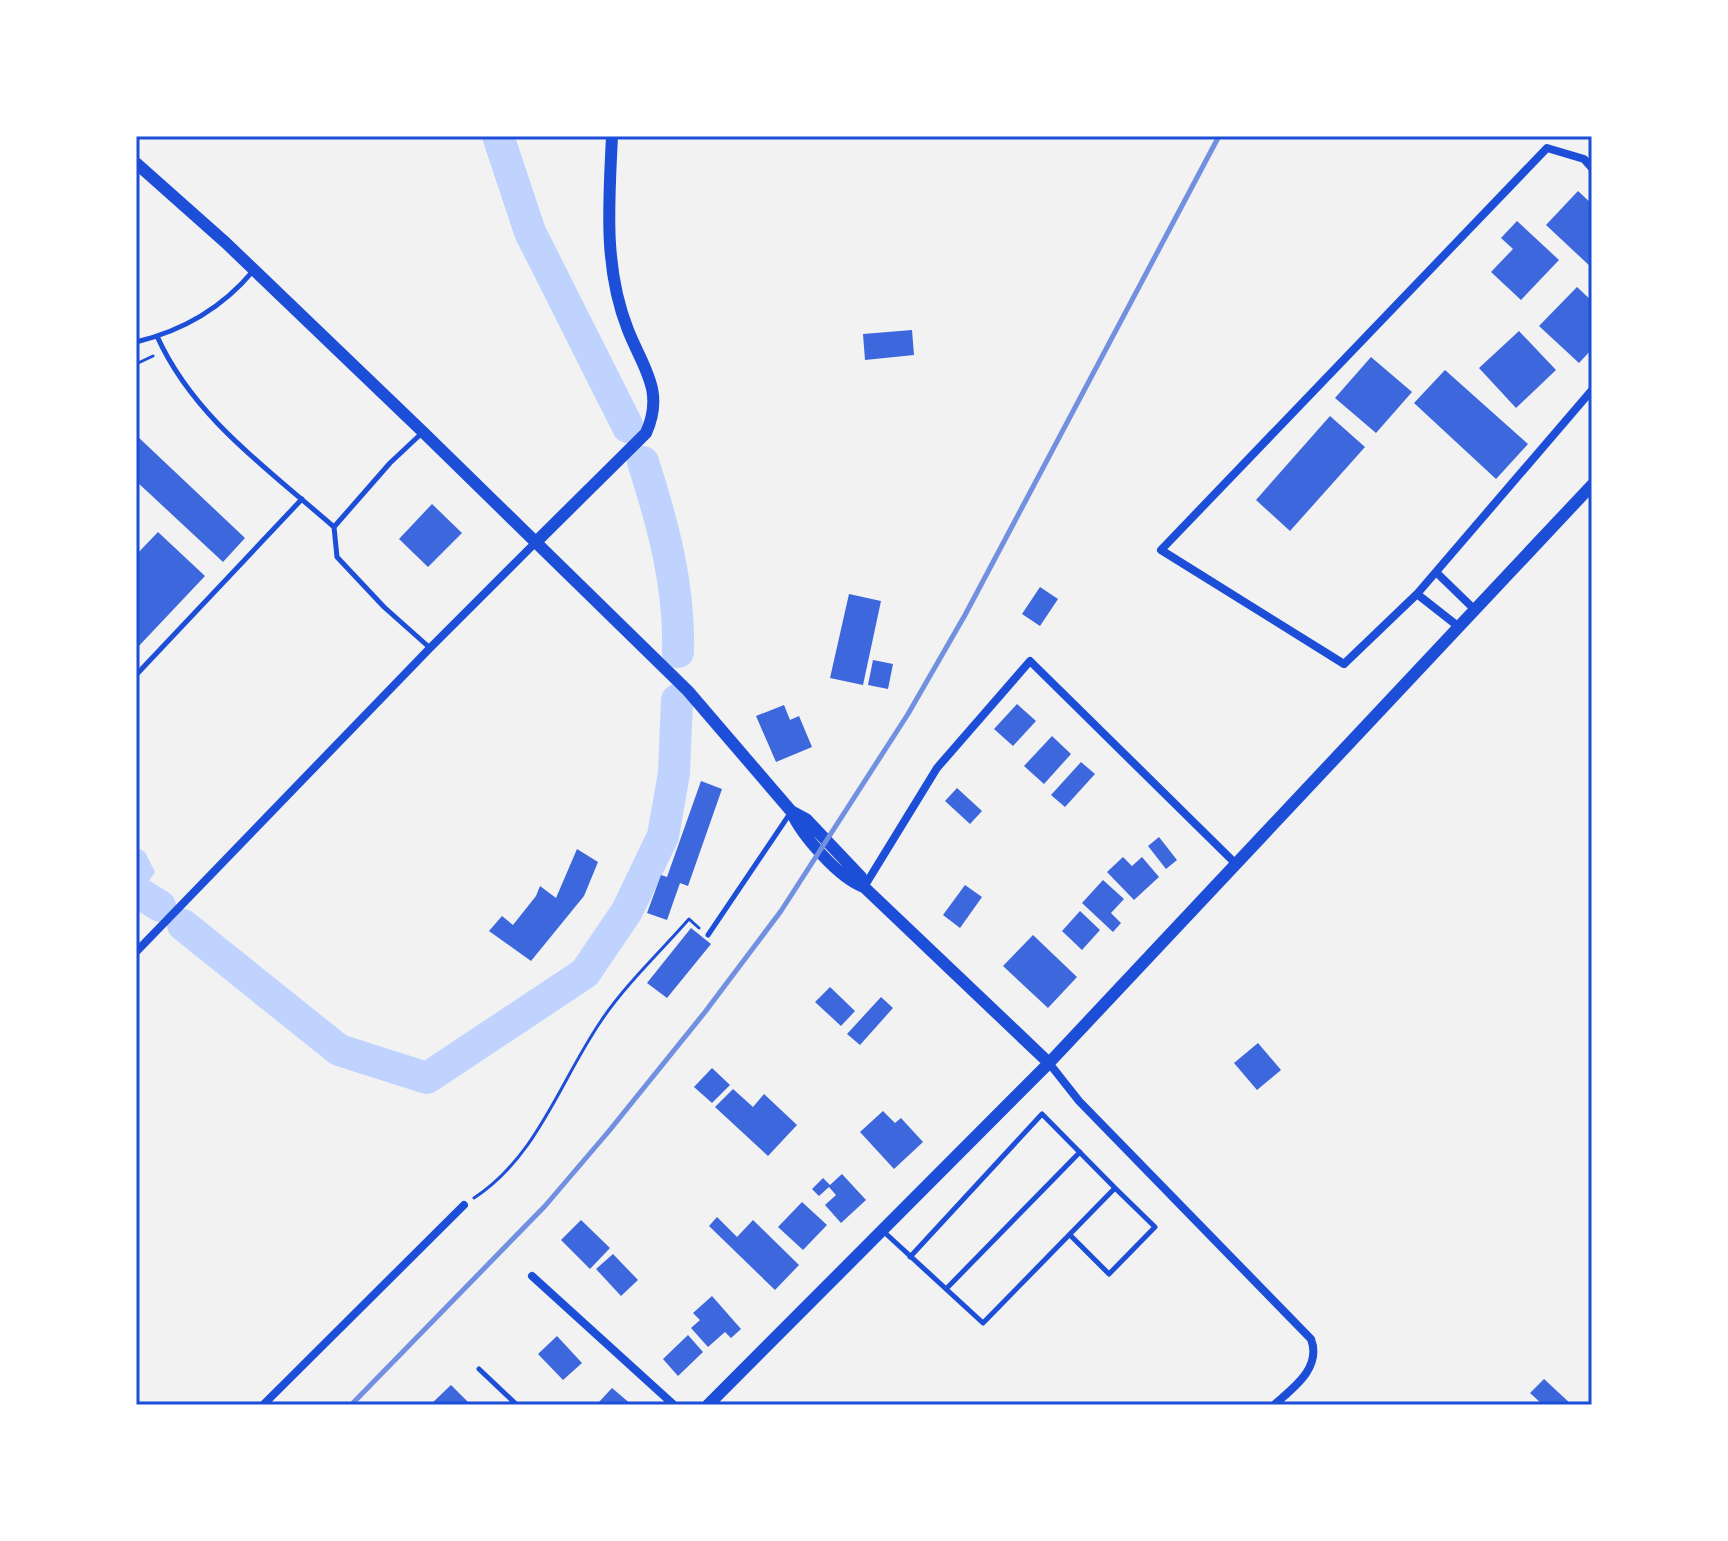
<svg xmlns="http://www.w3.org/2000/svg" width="1728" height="1541" font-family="'Roboto Serif',serif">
<rect width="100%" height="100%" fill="#f2f2f2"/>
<path fill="#bfd3fe" d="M136,847L145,852L155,872L147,884L136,892Z"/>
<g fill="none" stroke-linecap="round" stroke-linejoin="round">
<path stroke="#bfd3fe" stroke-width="32" d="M498,136L530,232L628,427
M643,462C663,524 680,587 678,652
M136,891L160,906
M183,925L339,1050L427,1078L585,973L627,911L663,836L674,773L677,700"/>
</g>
<path fill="#3d67dc" d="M1578,191L1592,204V268L1546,225Z
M1517,221L1559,260L1521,300L1491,272L1513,249L1501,238Z
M1577,287L1592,301V349L1579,363L1539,326Z
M912,330L914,355L865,360L863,334Z
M1519,331L1556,370L1516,408L1479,368Z
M1371,357L1412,392L1376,433L1335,398Z
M1445,370L1528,444L1496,479L1414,403Z
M1330,416L1365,447L1290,531L1256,500Z
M136,435L245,538L223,562L136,481Z
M432,504L462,533L428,567L399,539Z
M158,532L205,576L136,649V555Z
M1040,587L1058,599L1040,626L1022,614Z
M849,594L881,601L863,685L830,678Z
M873,660L893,664L888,689L868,685Z
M1017,704L1036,721L1013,746L994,729Z
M784,705L790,720L799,716L812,747L776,762L756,716Z
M1052,736L1071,754L1044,784L1024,766Z
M1081,762L1095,774L1065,807L1051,795Z
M701,781L722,789L688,886L680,883L667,920L647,913L661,875L667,877Z
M957,788L982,811L970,824L945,801Z
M1159,837L1177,860L1166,869L1148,846Z
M577,849L598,862L584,896L531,961L489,931L502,916L513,925L536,896L540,886L556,898Z
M1123,857L1132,866L1142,857L1159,877L1134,900L1107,872Z
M1103,880L1124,899L1111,913L1121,923L1113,932L1082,903Z
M965,885L982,897L960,928L943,915Z
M1080,911L1100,930L1082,950L1062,931Z
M691,928L711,944L667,998L647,983Z
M1033,935L1077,977L1048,1008L1003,966Z
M830,987L855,1011L841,1026L815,1002Z
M881,997L893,1008L860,1045L847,1034Z
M1258,1043L1281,1070L1257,1090L1234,1063Z
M712,1068L730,1085L712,1103L694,1087Z
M733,1089L753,1107L764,1094L797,1125L768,1156L715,1107Z
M883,1111L895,1123L901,1118L923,1142L894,1169L860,1132Z
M842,1174L866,1200L841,1223L825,1205L836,1195L829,1187L819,1196L812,1189L823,1178L830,1185Z
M802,1202L827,1225L803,1250L778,1227Z
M717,1217L737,1237L753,1220L799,1265L775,1290L709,1226Z
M581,1220L610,1248L590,1269L561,1240Z
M613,1254L638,1280L621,1296L596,1269Z
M712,1296L741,1329L731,1338L725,1332L708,1347L691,1328L700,1320L693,1313Z
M688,1335L703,1352L678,1376L663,1359Z
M557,1336L582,1363L563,1380L538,1354Z
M1544,1379L1572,1405H1543L1530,1393Z
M451,1385L471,1405H430Z
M612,1388L632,1405H603L599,1402Z"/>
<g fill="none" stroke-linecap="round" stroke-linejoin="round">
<path stroke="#1d4ed8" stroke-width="3" d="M136,364L153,356
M474,1198C537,1157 560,1081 601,1021C624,986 661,951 689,919L699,928"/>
<path stroke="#1d4ed8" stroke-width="5" d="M157,336C193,417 269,470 334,527
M136,342C182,331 223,307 253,271
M423,432L390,463L334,527L337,557L384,607L430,648
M136,675L302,499
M708,935L791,812
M883,1231L983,1323L1115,1188L1042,1114L910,1257
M1070,1235L1109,1274L1155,1227L1115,1188
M946,1289L1080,1152
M479,1369L517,1405"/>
<path stroke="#1d4ed8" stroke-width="8" d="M1592,168L1584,159L1547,148L1161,550L1344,664L1417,594L1592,390
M1436,572L1475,610
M1417,594L1459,627
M864,887L937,768L1030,661L1236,864
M136,952L430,648L536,542
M1049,1063L1079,1101L1311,1339C1322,1368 1293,1388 1274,1405
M532,1276L674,1405
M263,1405L464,1205"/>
<path stroke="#1d4ed8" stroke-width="12" d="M136,163L226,243L423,432L688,691L791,811C801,835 840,879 864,887L1049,1063
M536,542L646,433C665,391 643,368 628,330C603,267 609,202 612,136
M791,811L806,819L861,877L864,887
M708,1405L1049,1063L1592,485"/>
<path stroke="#7290e2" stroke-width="5" d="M351,1405L545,1206L609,1131L705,1012L781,911L908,714L965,615L1219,136"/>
</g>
<rect width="1728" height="1541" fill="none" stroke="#ffffff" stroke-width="276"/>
<rect x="138" y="138" width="1452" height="1265" fill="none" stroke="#1d4ed8" stroke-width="3"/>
</svg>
